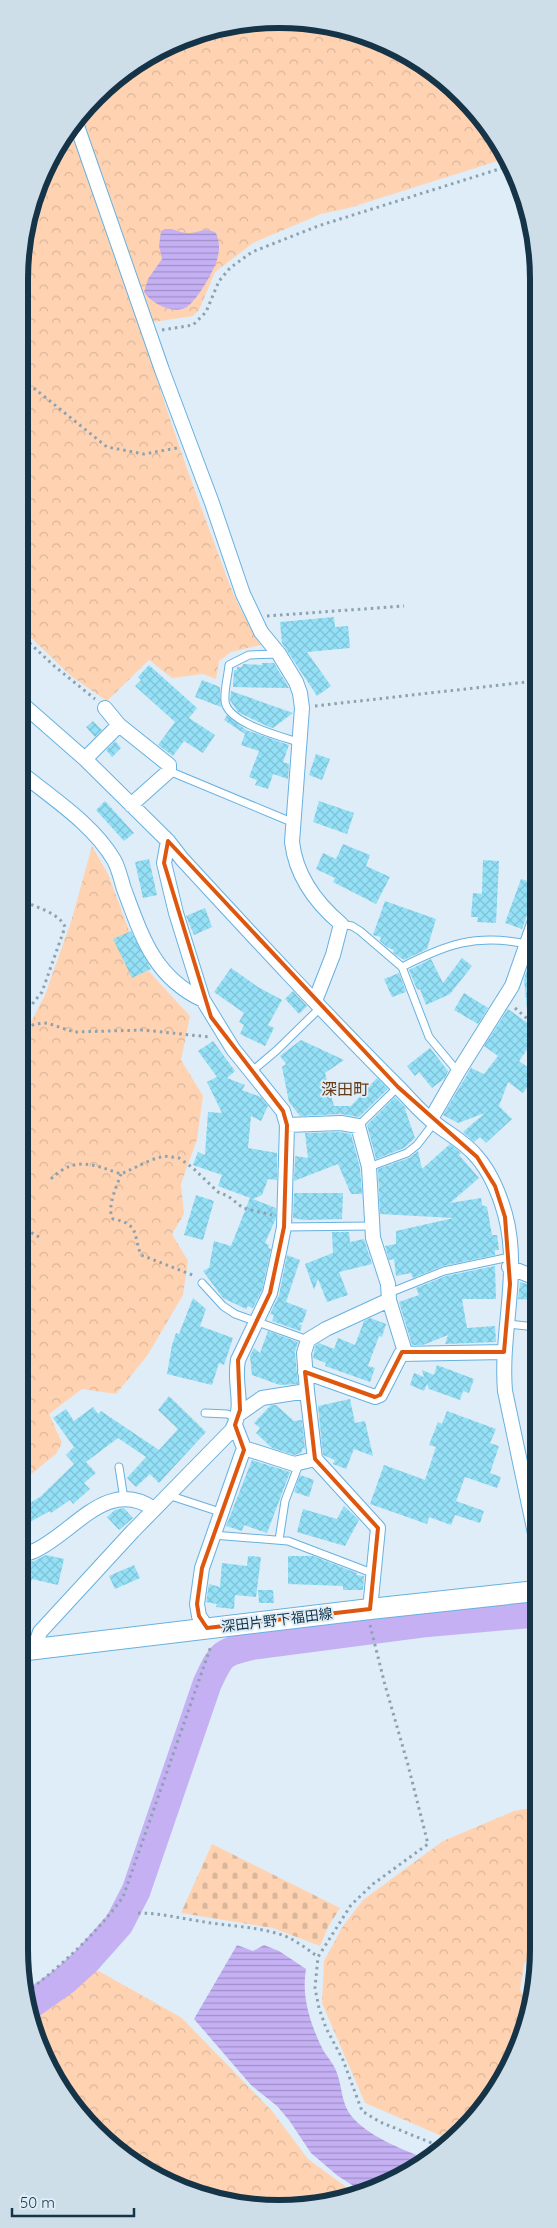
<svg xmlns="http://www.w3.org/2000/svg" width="557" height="2228" font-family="Quicksand,'Noto Sans JP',sans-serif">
<defs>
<pattern id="forest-crowns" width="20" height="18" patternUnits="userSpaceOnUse" patternTransform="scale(1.25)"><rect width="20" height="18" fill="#ffd3b2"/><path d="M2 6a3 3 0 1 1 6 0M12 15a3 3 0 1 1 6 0" fill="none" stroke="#dab69b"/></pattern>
<pattern id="cemetery-stones" width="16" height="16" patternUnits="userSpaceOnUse" patternTransform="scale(1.25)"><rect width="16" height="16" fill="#ffd3b2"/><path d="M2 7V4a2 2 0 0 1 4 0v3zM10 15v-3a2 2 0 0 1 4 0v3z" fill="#dab69b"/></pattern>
<pattern id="water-rules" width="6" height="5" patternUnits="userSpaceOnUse" patternTransform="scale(1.25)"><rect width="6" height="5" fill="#c5b0f4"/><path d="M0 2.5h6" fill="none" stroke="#9f90c8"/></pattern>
<pattern id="building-cross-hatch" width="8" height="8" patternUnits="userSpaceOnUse" patternTransform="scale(1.25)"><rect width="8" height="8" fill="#94e0f7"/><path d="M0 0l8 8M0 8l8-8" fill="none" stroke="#7fc1d5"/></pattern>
</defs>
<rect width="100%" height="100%" fill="#deedf7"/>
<path fill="url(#forest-crowns)" d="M313,21L394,46L462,95L507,158L349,208L321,214L253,243L215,272L199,310L193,316L140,324C161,395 185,465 211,534C226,572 236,613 264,644L231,652L219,661L216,679L203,674L172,678L149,660L107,701L71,676L21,628V244L54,148L121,72L212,28Z
M92,846L108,874L141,963L190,1016L181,1060L203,1096L197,1139L181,1184L184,1214L172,1234L188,1261L183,1295L147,1356L116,1394L82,1389L49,1414L62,1443L56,1454L19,1484L20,1043L45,995L71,922Z
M536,1807V1947L524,1964L520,1990L530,2003L504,2079L451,2140L365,2103L322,2003L324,1961L343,1926L363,1900L443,1841L514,1811Z
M88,1965L182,2018L272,2111L308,2159L357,2195L346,2200L261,2209L163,2182L83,2121L38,2049L32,2015Z"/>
<path fill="url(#cemetery-stones)" d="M212,1844L340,1908L328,1927L320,1946L273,1928L181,1913Z"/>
<path fill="url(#water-rules)" d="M171,229C176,230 182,233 187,233C199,234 204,226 216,233C219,240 220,248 218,256C216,268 196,303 185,308C172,314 151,303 144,292L148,279L162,259L159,246L161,231L165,229Z
M237,1945L253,1951L264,1945L279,1951L306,1969C301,1997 311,2026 323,2050C328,2058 334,2064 337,2073C343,2090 341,2105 354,2119C373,2139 403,2149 428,2160L363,2192L338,2176L311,2153L289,2120L277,2106L251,2085L194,2019Z"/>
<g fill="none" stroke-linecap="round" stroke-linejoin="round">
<path stroke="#c5b0f4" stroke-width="29" d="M30,2005L64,1981L87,1960L119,1924L136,1891L207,1684C221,1653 222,1652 254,1645L422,1623L536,1613"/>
</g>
<path fill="url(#building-cross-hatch)" d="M334,617L335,627L348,626L350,648L307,652L331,686L317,696L282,643L280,622Z
M262,663H274L289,688L233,687L234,670H237V667H242L243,664L262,665Z
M149,665L197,708L189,718L215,735L203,753L184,741L173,756L158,745L175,722L135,686L141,680L138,677Z
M202,680L220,687L221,707L195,697Z
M231,691L293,713L273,728L269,727L238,712L230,700Z
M227,715L246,730L289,745L283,762L289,764L288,779L273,774L268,789L255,785L257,780L249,777L259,751L241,745L245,734L224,720Z
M93,721L102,730L95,737L86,727Z
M115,741L121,748L112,757L106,750Z
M316,754L330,759L322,780L309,775Z
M105,801L134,833L124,841L96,810Z
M319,801L354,813L347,834L313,822Z
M343,844L370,855L366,866L390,877L376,904L333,882L335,878L316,869L323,853L336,859Z
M149,859L157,895L143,898L135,862Z
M483,860L499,861L496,923L477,922L478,917H471L473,893L482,894Z
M536,865V890L522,929L505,923L521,879L527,881Z
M385,901L436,919L427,949L404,960L393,953L394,950L387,947L380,941L381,937L373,935Z
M205,908L212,927L194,935L186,916Z
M131,931L151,969L132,978L113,939Z
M462,958L472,966L450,994L426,1005L420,989L418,990L416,987L409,970L431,959L443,983Z
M231,968L258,987L282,1000L268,1025L274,1028L265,1046L240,1034L244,1025L239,1022L244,1013L214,992Z
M527,970H536V1009H527L524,979Z
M399,973L406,992L392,997L384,979Z
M293,991L307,1006L299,1014L285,999Z
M464,993L488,1008L478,1024L454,1010Z
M508,1009L536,1029V1037L519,1061L536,1073V1075L523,1093L508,1082L499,1106L512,1119L486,1143L480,1137L474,1142L463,1132L485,1113L458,1123L443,1115L471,1068L484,1074L498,1056L484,1046Z
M301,1040L344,1060L325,1073L334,1106H351L377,1078L388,1089L359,1117L341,1114L300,1116L289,1102L282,1067L286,1064L280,1056Z
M213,1041L235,1071L227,1078L245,1085L242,1090L261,1097L268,1106L261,1121L251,1116L248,1148L277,1153V1180L268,1179L262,1195L253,1199L218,1186L222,1175L193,1165L198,1152L205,1155L208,1112L222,1113L207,1082L217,1077L198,1051Z
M430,1048L448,1071L445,1078L432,1088L419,1072L415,1076L407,1066Z
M395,1097L406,1108L405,1109L415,1138L404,1148L376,1159L367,1125Z
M340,1132L351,1134L360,1168L362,1194H351L338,1164L294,1181L295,1156L308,1158L305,1133Z
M450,1144L461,1153L459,1155L479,1178L450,1203L481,1198L482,1205L487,1207L492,1235H497L499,1250H495V1255L443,1266L413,1278L411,1273L396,1276L394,1259L389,1260L385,1246L396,1244V1231L454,1218L380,1214L378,1169L409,1158L418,1151L422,1169Z
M294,1193H343L342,1219L304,1220L293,1218Z
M196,1195L214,1201L203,1240L184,1235Z
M250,1198L276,1208V1218L265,1243L269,1245L268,1248L271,1249L262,1290L253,1308L248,1306L246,1309L223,1298L203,1271L209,1268L214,1241L231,1246Z
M332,1232H349L350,1242L364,1239L372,1264L339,1272L348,1295L327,1302L318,1279L314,1290L305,1264L333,1253Z
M287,1255L300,1260L286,1302L307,1310L303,1322L298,1324L302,1325L300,1331L272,1321L274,1315L270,1314L279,1295Z
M495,1266L496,1299H462L467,1328L495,1326L496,1342L445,1344L448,1335L423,1345H412L399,1302L419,1295L416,1288L446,1276Z
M520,1282L533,1286L532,1300L518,1299Z
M193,1298L206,1309L200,1326L233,1338L224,1365L219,1363L212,1385L167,1374L172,1345L176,1333L179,1334Z
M370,1318L386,1324L382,1337L379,1336L368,1366L375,1368L370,1382L325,1366L326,1363L313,1358L315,1346L319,1343L334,1349L338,1338L355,1345L364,1321Z
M268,1331L298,1342L295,1352L298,1384L280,1385L252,1375L250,1356L254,1348L260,1353Z
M437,1365L474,1379L469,1393L463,1391L460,1400L429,1389L427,1384L424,1391L410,1385L414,1373L424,1377L422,1370L434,1375Z
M169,1396L206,1432L159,1483L150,1474L136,1487L127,1478L146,1457L118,1438L86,1462L96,1473L84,1483L90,1489L73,1504L70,1500L51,1513L50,1511L19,1528V1509L40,1497L74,1464L66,1455L74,1447L53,1418L66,1409L74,1421L93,1407L98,1414L101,1411L159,1450L178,1429L158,1410Z
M350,1399L355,1423L365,1421L373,1456L354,1449L346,1469L333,1464L335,1460L323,1455L318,1406Z
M271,1405H276L294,1421L302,1420L305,1449L303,1448L301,1453L294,1455L272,1448L256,1433L260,1428L254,1423Z
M447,1411L496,1429L490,1443L499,1446L490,1473L501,1477L497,1488L465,1477L456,1501L484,1511L480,1523L455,1515L451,1525L429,1517L427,1524L370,1504L384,1465L425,1480L436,1447L429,1445L438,1422L442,1424Z
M252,1460L290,1472L267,1533L244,1525L242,1531L226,1526Z
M300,1475L314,1480L309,1497L294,1492Z
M344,1506L359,1520L345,1546L297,1532L303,1509L337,1519Z
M124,1508L133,1518L119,1530L107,1517L115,1510Z
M46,1555L64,1559L58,1585L32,1579L30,1585L19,1583V1564L34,1561Z
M248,1556L261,1557L256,1597L235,1595L234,1609L216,1607L217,1604L206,1602L209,1584L220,1587L222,1563L247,1566Z
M288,1556H313L357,1573L356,1575L364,1576L363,1590H343V1586L288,1584Z
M134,1565L140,1578L115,1589L109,1576Z
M258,1590H273L274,1603H259Z"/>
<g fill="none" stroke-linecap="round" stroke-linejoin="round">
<g stroke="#67b1e1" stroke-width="9">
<path id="service" d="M279,654L249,655L229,665C228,676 224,690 225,701C227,723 280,736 298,742
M169,771L294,823
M341,924L352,926L360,931L402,967L429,1037L458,1072
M402,967C445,945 476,933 526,944
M251,1072L277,1050L321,1007
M358,1126L398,1087
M369,1167L407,1153L417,1145L434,1123
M284,1227L373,1226
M202,1283L223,1306L235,1314L308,1340
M389,1293L444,1271L510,1257
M508,1324L536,1327
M205,1413L227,1414L237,1418
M119,1467L124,1499
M168,1495L220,1512
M213,1535L288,1541L372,1573
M279,1540L285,1501L299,1464"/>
</g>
<g stroke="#67b1e1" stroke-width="16">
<path id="minor" d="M76,123L162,370L212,503L243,594L261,632L279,654L296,682L300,693L302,708L292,842C296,876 315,902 341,924L333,955L315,1001
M20,702L85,759L168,841L182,859C253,936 324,1013 398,1087C410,1099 422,1114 436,1124C450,1135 465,1142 477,1157C491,1173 499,1193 505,1214C521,1271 500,1333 505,1391L536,1538
M105,708L119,725
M85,759L119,725L169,765V771L131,805
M20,772C52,798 93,824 114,860C119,869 121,880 124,889C142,937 154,977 203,1000
M431,1119L458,1072L512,986L536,918
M287,1125L341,1123L358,1126L369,1167L373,1238L388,1284L389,1300L405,1352
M509,1267L536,1278
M305,1372L375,1397L380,1395L401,1354L504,1352
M307,1391L315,1459L378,1528L370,1609
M239,1414L262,1398L307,1391L304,1353L308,1340L326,1329L389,1300
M235,1425L244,1448L294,1464L315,1459
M19,1555C24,1554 30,1553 34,1551C73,1534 107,1476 154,1509
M207,1628L199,1616L197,1604L202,1568L244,1448
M34,1649L40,1632L133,1531L232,1430C246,1402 233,1388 238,1360L270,1293L280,1247L284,1227L287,1125L283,1111L233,1049L203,1000L176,913L164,863L168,841"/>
</g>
<g stroke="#67b1e1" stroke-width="22">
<path id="secondary" d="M19,1651L370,1609L536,1591"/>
</g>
<path stroke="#8ca2b0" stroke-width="3" stroke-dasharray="2.5 4" stroke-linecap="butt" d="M525,208L536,323
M162,330L193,325L206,312L219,281L230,268L252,252L318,226L512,165
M21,385L35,389L107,447L144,454L177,448
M267,616L404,606
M20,634L53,665L95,699
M315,706L536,681
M515,1008L531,1022L536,1021
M20,1019L42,992L65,927C60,913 33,906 20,900
M20,1031L35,1024L47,1023L74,1032L143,1030L210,1037
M121,1174C117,1186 106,1208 113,1219C140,1224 133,1235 141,1255L195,1276
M51,1179C75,1155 94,1165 121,1174L151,1160L164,1156L179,1158L193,1168L218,1192L228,1196L243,1208L272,1215
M20,1226L39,1237
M370,1625L385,1685L408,1765L428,1844L373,1884L351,1905L318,1957L315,1988L319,2008L326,2028L343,2060L362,2111L380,2122L444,2148
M138,1913C160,1913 178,1918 199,1921C225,1926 253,1926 279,1934C293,1938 306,1948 318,1957
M27,1992C63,1964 96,1934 123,1897L211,1646"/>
<use href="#service" stroke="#fff" stroke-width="7"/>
<use href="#minor" stroke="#fff" stroke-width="14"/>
<use href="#secondary" stroke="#fff" stroke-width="20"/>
</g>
<path fill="none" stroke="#dd570f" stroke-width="4" stroke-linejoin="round" d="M168,841L398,1087L477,1157L495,1186L505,1217L510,1284L504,1352H402L380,1395L375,1397L305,1372L315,1459L378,1528L370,1609L207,1628L199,1616L197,1604L202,1568L244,1450L235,1425L240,1410L238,1360L270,1293L284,1227L287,1125L283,1111L211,1017L164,863Z"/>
<g text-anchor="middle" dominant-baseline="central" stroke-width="4" stroke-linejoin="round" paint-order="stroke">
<g font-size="14" fill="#153448" stroke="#deedf7">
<text transform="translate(277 1620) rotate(-7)">深田片野下福田線</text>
</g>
<g font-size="16" fill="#663b14" stroke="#deedf7">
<text x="345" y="1089">深田町</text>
</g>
</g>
<path d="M0 0H557V2228H0ZM279 28H279A251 251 0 0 1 530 279V1949A251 251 0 0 1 279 2200H279A251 251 0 0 1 28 1949V279A251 251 0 0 1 279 28Z" fill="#cedee9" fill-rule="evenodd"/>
<path fill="none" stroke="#153448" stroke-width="6" d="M279 28H279A251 251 0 0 1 530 279V1949A251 251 0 0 1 279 2200H279A251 251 0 0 1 28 1949V279A251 251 0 0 1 279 28Z"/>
<path d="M12 2208v8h122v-8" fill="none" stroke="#153448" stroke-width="2.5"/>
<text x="20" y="2208" font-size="15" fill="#153448" stroke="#deedf7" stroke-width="4" paint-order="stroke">50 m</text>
</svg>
